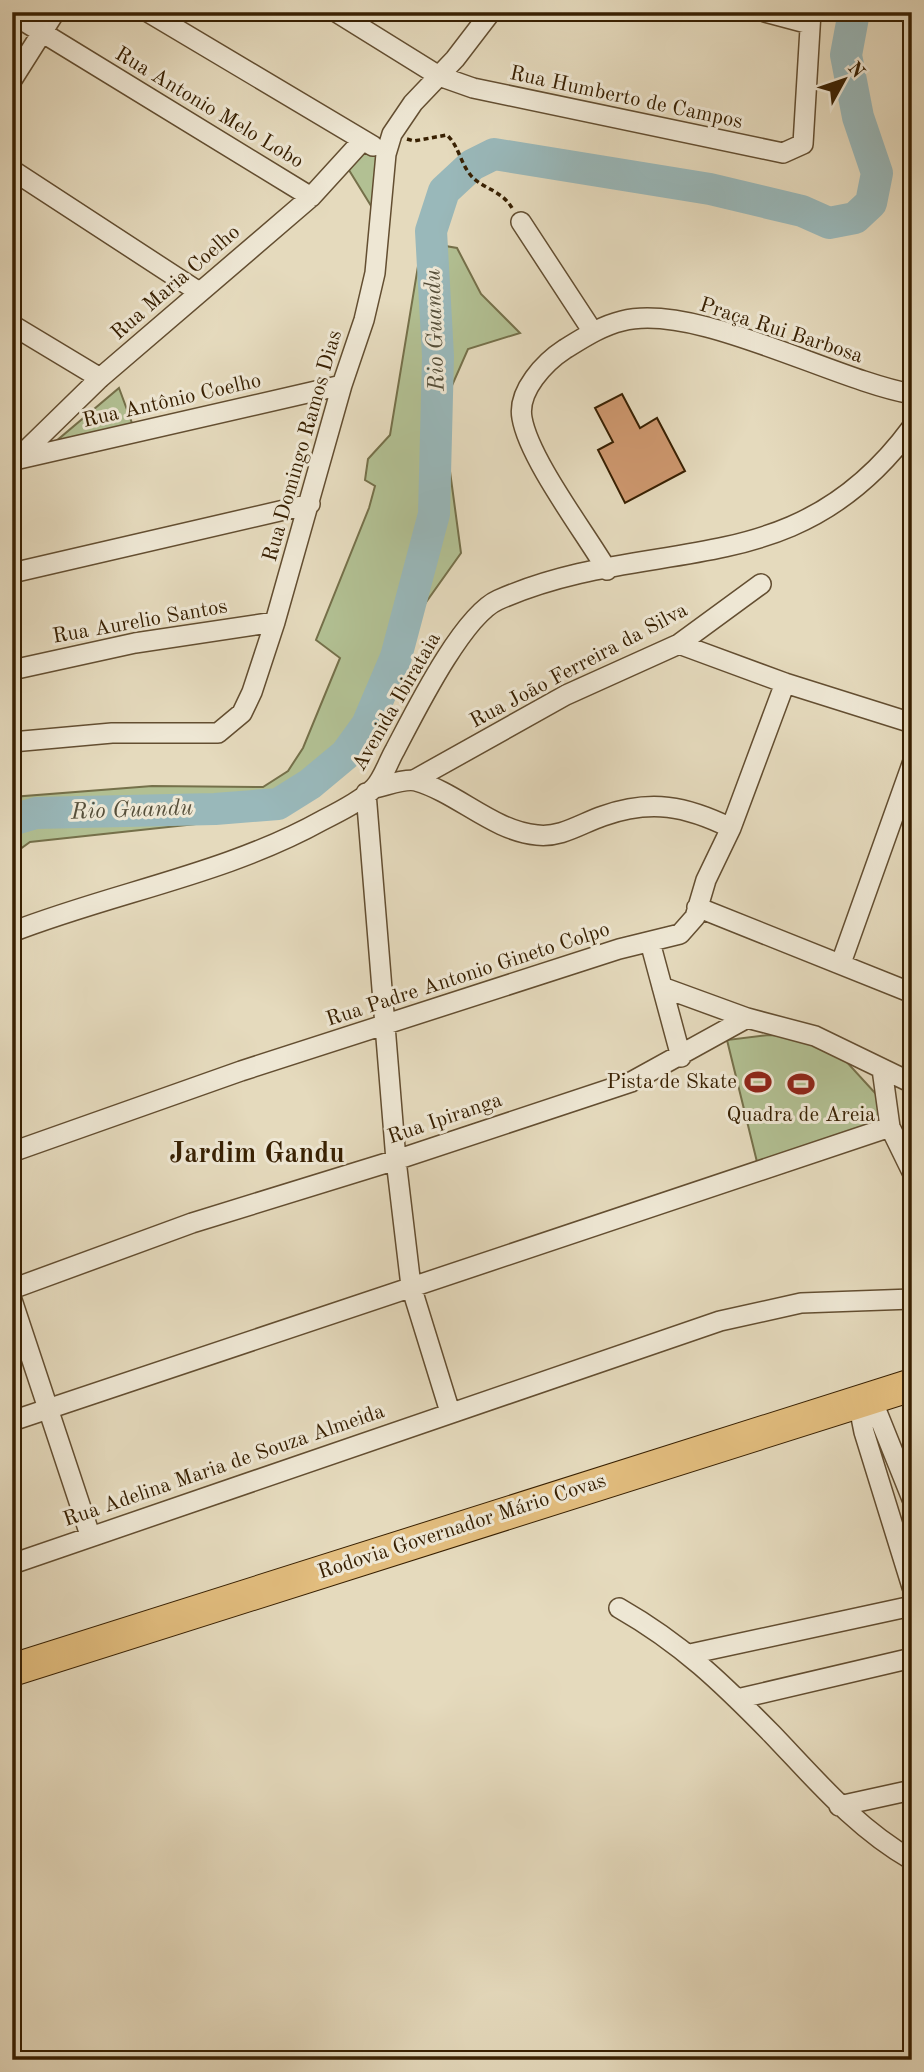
<svg xmlns="http://www.w3.org/2000/svg" width="924" height="2072" font-family="'Old Standard TT',serif">
<rect width="100%" height="100%" fill="#e5dabd"/>
<filter id="stains"><feTurbulence type="fractalNoise" baseFrequency=".00286" numOctaves="4"/><feColorMatrix values="0 0 0 0 .2 0 0 0 0 .09 0 0 0 0 .02 0 0 0 .5 -.17"/></filter>
<radialGradient id="worn" r=".72"><stop offset=".6" stop-color="#630" stop-opacity="0"/><stop offset="1" stop-color="#630" stop-opacity=".3"/></radialGradient>
<path fill="#b2c093" stroke="#75704a" stroke-width="2" d="M365,147L378,149L381,222L344,162Z
M422,242L457,248L481,294L520,333L468,349L450,390L449,464L461,553L417,615L394,683L368,740L338,773L280,815L30,842L12,855V797L152,786L263,787L288,771L303,748L340,658L316,640L369,508L375,486L365,480L368,459L390,435Z
M119,388L136,434L55,442Z
M769,1035L800,1036L834,1048L876,1094L882,1114L878,1130L758,1166L727,1040Z"/>
<g fill="none" stroke-linecap="round" stroke-linejoin="round">
<path stroke="#99b8ba" stroke-width="32" d="M12,820L36,813L215,809L278,804L310,784L346,754L367,725L396,657L434,514L438,356L431,231L444,191L472,165L494,154L710,189L802,211L829,223L855,218L871,203L877,173L858,117L846,55L854,12"/>
</g>
<path fill="#cd976e" stroke="#382002" stroke-width="2" d="M622,394L640,428L657,418L685,471L625,503L598,450L613,442L595,408Z"/>
<g fill="none" stroke-linecap="round" stroke-linejoin="round">
<g stroke="#634e31" stroke-width="22">
<path id="minor" d="M148,12L373,146
M336,12L439,76L473,88L783,153L803,144L811,12
M765,12L810,24
M12,14L311,197
M12,80L55,12
M12,170L199,292
M521,222L593,332
M12,325L100,378
M17,459L100,378L311,197L363,140
M19,459L342,385
M607,570C584,531 529,459 522,418C517,391 545,362 565,349C583,338 601,326 622,321C695,302 833,380 912,394
M12,573L310,504
M679,644L785,683L912,723
M12,670L135,643L275,622
M12,742L112,733H218L242,713L252,692L275,622L342,385L364,320L375,273L386,154L392,134L413,103L455,59L491,12
M414,780L566,695L679,644L761,584
M374,788C386,786 405,778 416,781C458,793 493,831 537,835C561,838 582,823 603,816C651,799 686,806 731,828
M366,793L396,1160L411,1286L450,1412
M697,907L912,993
M12,932C115,892 226,874 323,820C339,812 361,801 374,788C383,779 388,762 395,750C414,714 462,616 498,600C652,532 794,588 912,427
M650,942L681,1057
M841,963L912,764
M662,987L747,1018
M882,1069L890,1127L912,1172
M12,1152L241,1071L619,949L680,934L695,917L706,880L731,828L785,683
M12,1289L192,1223L396,1160L631,1082L747,1018L815,1036L912,1083
M12,1300L90,1535
M871,1397L912,1499
M858,1402L864,1432L912,1587
M12,1421L890,1127
M12,1564L720,1321L801,1303L912,1299
M619,1608C682,1644 722,1683 772,1734C816,1780 856,1828 912,1860
M690,1654L912,1606
M737,1699L912,1658
M839,1806L912,1790"/>
</g>
<g stroke="#382002" stroke-width="34">
<path id="trunk" d="M12,1670L912,1385"/>
</g>
<path stroke="#382002" stroke-width="3.5" stroke-dasharray="5 3.5" stroke-linecap="butt" d="M407,139L414,141L447,135C458,145 460,161 469,173C479,188 501,189 512,208"/>
<use href="#minor" stroke="#eee7d4" stroke-width="19"/>
<use href="#trunk" stroke="#e2bd7e" stroke-width="32"/>
</g>
<defs>
<g id="stadium-bare" transform="scale(2.1)"><path d="M0-5a6.5 5 0 1 0 0 10a6.5 5 0 1 0 0-10ZM-3.5-1.8h7v3.6h-7Z" fill="#8f2418" stroke="#eee7d4" stroke-width="2.5" paint-order="stroke"/></g>
</defs>
<g fill-rule="evenodd">
<use href="#stadium-bare" x="758" y="1082"/>
<use href="#stadium-bare" x="801" y="1084"/>
</g>
<g text-anchor="middle" dominant-baseline="central" stroke-width="6" stroke-linejoin="round" paint-order="stroke">
<g font-size="21" fill="#382002" stroke="#eee7d4">
<text transform="translate(626 98) rotate(12)">Rua Humberto de Campos</text>
<text transform="translate(209 108) rotate(31)">Rua Antonio Melo Lobo</text>
<text transform="translate(176 283) rotate(-41)">Rua Maria Coelho</text>
<text transform="translate(781 331) rotate(18)">Praça Rui Barbosa</text>
<text transform="translate(172 401) rotate(-13)">Rua Antônio Coelho</text>
<text transform="translate(303 446) rotate(-74)">Rua Domingo Ramos Dias</text>
<text transform="translate(140 622) rotate(-10)">Rua Aurelio Santos</text>
<text transform="translate(579 666) rotate(-28)">Rua João Ferreira da Silva</text>
<text transform="translate(397 702) rotate(-60)">Avenida Ibirataia</text>
<text transform="translate(468 975) rotate(-18)">Rua Padre Antonio Gineto Colpo</text>
<text transform="translate(445 1119) rotate(-19)">Rua Ipiranga</text>
<text transform="translate(224 1466) rotate(-19)">Rua Adelina Maria de Souza Almeida</text>
<text transform="translate(462 1527) rotate(-18)">Rodovia Governador Mário Covas</text>
</g>
<g font-size="21" fill="#382002" stroke="#eee7d4" text-anchor="end">
<text x="737" y="1082">Pista de Skate</text>
<text x="801" y="1115" text-anchor="middle">Quadra de Areia</text>
</g>
<g font-size="23" font-style="italic" fill="#554e39" stroke="#eee7d4">
<text transform="translate(435 330) rotate(-92)">Rio Guandu</text>
<text transform="translate(132 810) rotate(-2)">Rio Guandu</text>
</g>
<g font-size="28" font-weight="bold" fill="#382002" stroke="#eee7d4">
<text x="257" y="1155">Jardim Gandu</text>
</g>
</g>
<rect width="924" height="2072" fill="none" stroke="#e5dabd" stroke-width="42"/>
<rect x="14" y="14" width="896" height="2044" fill="none" stroke="#382002" stroke-width="3.5"/>
<rect x="21" y="21" width="882" height="2030" fill="none" stroke="#382002" stroke-width="2"/>
<g transform="translate(844 80) rotate(50)" stroke="#eee7d4" stroke-width="5" paint-order="stroke">
<path d="M0-5L12 26L0 18L-12 26Z" fill="#382002"/>
<text y="-10" font-size="19" font-weight="bold" text-anchor="middle" fill="#382002">N</text>
</g>
<rect width="100%" height="100%" filter="url(#stains)"/>
<rect width="100%" height="100%" fill="url(#worn)"/>
</svg>
